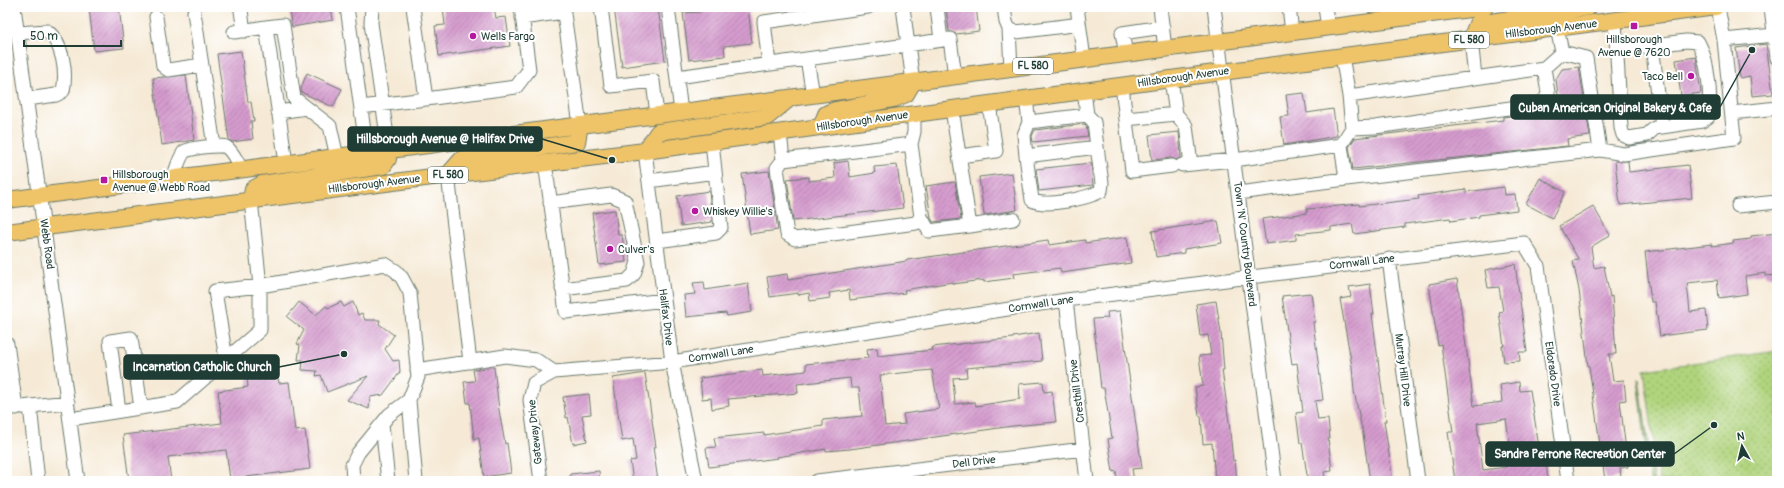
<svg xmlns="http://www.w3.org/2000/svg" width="1784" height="488" font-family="Pangolin,sans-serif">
<defs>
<pattern id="forest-firs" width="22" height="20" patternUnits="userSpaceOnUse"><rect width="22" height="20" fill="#8cb66c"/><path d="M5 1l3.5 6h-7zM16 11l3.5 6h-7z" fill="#72955a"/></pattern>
<pattern id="park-dots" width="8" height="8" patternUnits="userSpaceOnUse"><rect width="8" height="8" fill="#b0d47d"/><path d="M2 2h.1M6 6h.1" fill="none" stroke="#8fad67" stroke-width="1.8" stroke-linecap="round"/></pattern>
<pattern id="building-hatch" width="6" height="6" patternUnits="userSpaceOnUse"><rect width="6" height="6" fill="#d59bce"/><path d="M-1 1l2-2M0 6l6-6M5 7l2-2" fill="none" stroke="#ac80a8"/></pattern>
</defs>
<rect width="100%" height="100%" fill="#fff"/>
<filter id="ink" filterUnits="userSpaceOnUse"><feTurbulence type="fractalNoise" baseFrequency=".025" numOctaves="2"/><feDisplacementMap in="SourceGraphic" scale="8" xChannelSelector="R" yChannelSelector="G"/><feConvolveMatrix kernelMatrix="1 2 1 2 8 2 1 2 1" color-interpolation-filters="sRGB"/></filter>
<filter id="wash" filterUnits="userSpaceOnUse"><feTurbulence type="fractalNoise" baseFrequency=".012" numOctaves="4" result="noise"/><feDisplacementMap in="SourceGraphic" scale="16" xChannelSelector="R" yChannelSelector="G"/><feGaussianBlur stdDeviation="0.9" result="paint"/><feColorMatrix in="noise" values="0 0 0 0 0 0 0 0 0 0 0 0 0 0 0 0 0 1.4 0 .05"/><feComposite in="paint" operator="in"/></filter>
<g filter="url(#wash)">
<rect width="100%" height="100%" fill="#f6ead6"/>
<path fill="url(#forest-firs)" stroke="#567a50" d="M1638,379H1639L1654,481H1650Z"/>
<path fill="url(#park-dots)" stroke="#688858" d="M1777,351V481H1659L1644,370Z"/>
<g id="blocks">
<path fill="url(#building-hatch)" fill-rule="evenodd" d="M89,7H119L124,48L94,51Z
M311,7H331L333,20L292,27L289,11Z
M443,7H494L496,18L506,17L510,46L439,56L435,26L445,25Z
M614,7H658L665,61L622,67Z
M700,7H748L752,43L724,46L725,56L689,60L683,13L700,12Z
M946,7H976L979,31L956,34L949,31Z
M1766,44L1773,94L1752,96L1750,76L1740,78L1736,48Z
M241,51L248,102H251L254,121H251L253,139L232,142L229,140L217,54Z
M1696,57L1701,93L1681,96L1676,60Z
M1579,67L1590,136L1567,139L1568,146L1353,169L1349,147L1355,138L1503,120V117L1534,113V115L1560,112L1556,79L1562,69Z
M307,73L342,89L333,107L301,92V88Z
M186,75L194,140L162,145L153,78Z
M1304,93L1307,113L1333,109L1337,136L1284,145L1280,117L1289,116L1286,95Z
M1085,124L1086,126L1088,136L1033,142L1032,136L1035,130Z
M1179,132L1181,157L1176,160L1171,158L1152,160L1149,135Z
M848,161L850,177L875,173L874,167L897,165L903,208L793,221L787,179L809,177V181L835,178L834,163Z
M1615,161H1628L1629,172L1688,165L1692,198L1620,205Z
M1091,163L1093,185L1039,191L1036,169Z
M769,171L778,230L750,234L742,174Z
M1012,173L1017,210L984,215L979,177Z
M1540,178L1565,192L1552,218L1526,204Z
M955,182L961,219L933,222L931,218L926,186Z
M1504,187L1505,195L1515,194L1517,210L1479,215V217L1451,221L1450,218L1405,224V227L1354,234L1352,224L1331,227V230L1296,234V240L1266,244L1262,219L1307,213V209L1359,204V206L1419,199L1418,196L1466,189V192Z
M709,191L712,222L681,226L677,196Z
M1593,206L1610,235L1591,247L1594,268L1604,266L1610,297L1612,296L1616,354H1609L1613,381L1624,380L1626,400L1620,401L1628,467L1620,468L1621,477L1605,480L1589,366H1588L1579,290L1573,261L1579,260L1559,226Z
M615,210L618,235H622L626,262L599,265L592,213Z
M1218,221L1222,243L1184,249V253L1156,257L1152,231Z
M1777,233V275L1766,276V273L1745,276L1747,294L1719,298L1717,280L1687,283L1690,312L1706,310L1708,330L1660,336L1655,302H1651L1645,252L1712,244V246L1734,243L1733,241L1751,239V236Z
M1127,237L1131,263L1061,273L1060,268L1013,274L1014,278L984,282L983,280L953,284L952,282L904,290L905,293L850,300L849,290L829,293L830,298L810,301L809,293L798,295V293L770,297L767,277L787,274L788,280L907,261V260L1048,240L1049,245L1085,240V243Z
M1515,264L1527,352H1519L1520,361L1504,362L1502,346H1504L1499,312L1503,311L1499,287L1488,288L1485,270Z
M1457,279L1474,406L1502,402L1500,385L1519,382L1520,391L1530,390L1541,460H1546L1548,480L1455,481L1448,432H1453L1441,344L1438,345L1429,284ZM1506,419L1513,464L1506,465V467L1483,470L1477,423Z
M704,282L705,290L748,283L752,312L727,316L726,313L686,317L684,295L695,294L693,283Z
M1370,284L1374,314H1372L1386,421H1384L1393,481H1370L1363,434L1354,391L1352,366L1340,299L1351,297L1349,287Z
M1311,293L1315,322H1313L1323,400L1315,401L1318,420L1328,419L1330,439H1328L1332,471L1324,472L1325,480L1316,481H1308L1302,443H1300L1296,413L1303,412L1297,363L1292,364L1282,296Z
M1216,301L1221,333L1224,370H1222L1229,422L1233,461L1235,460L1237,481H1215L1212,443L1203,444L1201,416H1199L1195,387L1203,386L1199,356L1211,355L1208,335L1200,336L1196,304Z
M299,302L316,315L326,306L328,308L341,302L344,307L353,302L358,315L362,313L365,320H380L379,324L394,335L385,349L393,361L399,360L400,372L383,395L370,397L369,409L347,400L368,376L327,392L321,375L316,376L317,371L302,370L303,360H298L300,345L297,344L304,330L287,317Z
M1120,311L1142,468L1132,469L1134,481H1117L1116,471L1113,472L1108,439L1112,438L1104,388H1101L1093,319L1108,318L1107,312Z
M1039,333L1042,361L966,368L967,377L953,378L955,404L975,402L976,406L1020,399L1019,384L1043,382L1044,392L1052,391L1056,422L1013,426L850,449L826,451V449L777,457L778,458L709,467L706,448L716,447L714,438L764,433V435L823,426V420L862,416L859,388H851L850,378L797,384L798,393L728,399L729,406L712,409L711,398L702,399L700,378L762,370L763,376L806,371V364L868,358L867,349L877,348L878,356L933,350L932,347L1013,338V337ZM932,370L939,409L903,414L905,424L885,426L880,375Z
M494,367L499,410L505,444L507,443L511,473L484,477L479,438L474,439L470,403H467L464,382L475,381L473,370Z
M645,373L656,447H653L658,481H633L630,461L636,460L633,439L622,441L613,378Z
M277,374L279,383L289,382L295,431L305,430L310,469L230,479L226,450L168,457L171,481H129L123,435L222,423L218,391L248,387L247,377Z
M589,394L591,414L582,415L587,441L573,444L568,417L566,418L563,397Z
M599,471L600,481H570V474Z"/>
</g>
</g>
<g filter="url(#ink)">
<use href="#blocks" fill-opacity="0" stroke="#6a7a6d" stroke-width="1"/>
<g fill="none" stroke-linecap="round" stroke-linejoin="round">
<g stroke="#6a7a6d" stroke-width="15">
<path id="minor" d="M14,7L78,481
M347,7L367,153
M372,7L371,23L389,150
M413,7L426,99L516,87L529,70L521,7
M563,7L580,125
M601,7L611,86L653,81L657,115
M668,7L681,112
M903,7L913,82
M937,7L941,40
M1004,7L1006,22L1009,29L1011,69
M1077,7L1084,59
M1160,7L1165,49
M1214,7L1275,481
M1289,7L1292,32
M1325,7L1328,28
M1771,7L1777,58
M241,11L244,31
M194,12L214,146
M156,17L163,66L168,70L202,65
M522,18L564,12
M1615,20L1621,128L1623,135L1629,138L1647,135L1655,128L1702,121L1708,117C1712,97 1708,60 1698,42L1686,41L1617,50
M266,27L283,25L294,98L330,126L337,157
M1009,29L1016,32L1073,25L1078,22
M234,32L266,27L286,163
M17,33L47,31C63,43 67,72 63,91L56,95L27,99
M1471,39L1475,77
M1724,40L1774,35
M1652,45L1662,127
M1126,54L1122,33L1163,27
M1342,56L1349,96L1544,68L1562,52
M807,59L813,95
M769,64L764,22L868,7
M677,77L950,39L955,76
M1171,79L1176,114
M1122,86L1132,171L1172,166
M1026,99L1029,122L1087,115L1084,91
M361,107L426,99
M278,112L307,108
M1732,113L1777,108
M1126,119L1176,114L1186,126L1191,164
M1029,122L1024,135L1026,156L1097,147L1094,122L1087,115
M1352,128L1375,127L1538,104L1546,99L1548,92L1544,68
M780,133L783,160L911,144L914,132V114
M1341,145L1346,179
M1600,150L1624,154L1734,138L1724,40L1718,7
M645,151L672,362L696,481
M960,156L996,151L989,104
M1026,156L1032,200C1045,208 1088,198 1101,191L1102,183L1097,147
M783,160L777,168L787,234L795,239L916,223L921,217L911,144
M545,163L566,312L664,300
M1182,165L1234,160L1341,145L1352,128L1349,96
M448,175L470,362
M173,178C176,171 179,158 184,152C188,148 221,144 226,147C233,151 237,163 242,169
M649,181L715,172
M1238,193L1346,179L1600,150L1586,58L1562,52L1557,28
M251,200L260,286L385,264L396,271L402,278L410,293L418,377L409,400L416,481
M550,203L611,195L625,201L638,262L634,274L627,281L562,289
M1738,206L1777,202
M921,217L929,231L970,226L952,109
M970,226L1013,219
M657,241L716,233L721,228L712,142
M1389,259L1418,481
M1066,300L1087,481
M7,344L16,408
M417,370L505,356L536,360L554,372
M30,406L38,481
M22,407L68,402
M119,411L110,341L131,338L141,408
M70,419L177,402L260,330V286L215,291L226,359
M382,424L388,481
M353,481L352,465L358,453L389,415L409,400
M541,481L530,400L534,383L554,372L672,362L1066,300L1524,243L1538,266L1568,481
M817,481L1084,449"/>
</g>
<g stroke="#6a7a6d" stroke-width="18">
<path id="major" d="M1471,39L1477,24L1589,7
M821,127L826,114L835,110L894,99L906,94L913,82
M645,151L658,132L767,117L790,98
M448,175L462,159L577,142L580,125
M7,200L1485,7
M251,200L253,189L262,184L383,166L388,159L389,150
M7,232L440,176L645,151L1222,72L1716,7"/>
</g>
<use href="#minor" stroke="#fff" stroke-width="13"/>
<use href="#major" stroke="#efc469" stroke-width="16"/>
</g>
</g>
<g fill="#b5179e" stroke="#fff" stroke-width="1.5">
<rect x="1630" y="22" width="8" height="8" rx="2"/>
<circle cx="473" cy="36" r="4"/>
<circle cx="1691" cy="76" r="4"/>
<rect x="100" y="176" width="8" height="8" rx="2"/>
<circle cx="695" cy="211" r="4"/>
<circle cx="610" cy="249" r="4"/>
</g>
<g text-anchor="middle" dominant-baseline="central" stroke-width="4" stroke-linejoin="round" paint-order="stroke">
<g fill="#fff" stroke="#627771" stroke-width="1">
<rect x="1449" y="32" width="40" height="16" rx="3"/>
<rect x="1013" y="58" width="40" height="16" rx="3"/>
<rect x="428" y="167" width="40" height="16" rx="3"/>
</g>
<g font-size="10" font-weight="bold" fill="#1f3d34">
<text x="1469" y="40">FL 580</text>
<text x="1033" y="66">FL 580</text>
<text x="448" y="175">FL 580</text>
</g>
<g font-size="11" fill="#1f3d34" stroke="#fff">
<text transform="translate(1551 29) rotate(-7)">Hillsborough Avenue</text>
<text transform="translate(1183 77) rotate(-8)">Hillsborough Avenue</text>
<text transform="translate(862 121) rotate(-8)">Hillsborough Avenue</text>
<text transform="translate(374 184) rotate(-7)">Hillsborough Avenue</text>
<text transform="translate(47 244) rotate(82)">Webb Road</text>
<text transform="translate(1245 244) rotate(83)">Town 'N' Country Boulevard</text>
<text transform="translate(1362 262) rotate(-7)">Cornwall Lane</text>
<text transform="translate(1041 304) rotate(-9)">Cornwall Lane</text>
<text transform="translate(666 317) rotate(83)">Halifax Drive</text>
<text transform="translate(721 354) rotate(-9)">Cornwall Lane</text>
<text transform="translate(1403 370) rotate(83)">Murray Hill Drive</text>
<text transform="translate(1553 374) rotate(82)">Eldorado Drive</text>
<text transform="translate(1077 391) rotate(-97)">Cresthill Drive</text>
<text transform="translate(535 432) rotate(-96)">Gateway Drive</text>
<text transform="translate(974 462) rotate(-7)">Dell Drive</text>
</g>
<g font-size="11" fill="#1f3d34" stroke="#fff" text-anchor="start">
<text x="481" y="36">Wells Fargo</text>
<text x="1634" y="39" text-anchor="middle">Hillsborough<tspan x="1634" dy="13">Avenue @ 7620</tspan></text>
<text x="1683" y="76" text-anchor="end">Taco Bell</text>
<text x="112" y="174">Hillsborough<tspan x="112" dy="13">Avenue @ Webb Road</tspan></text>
<text x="703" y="211">Whiskey Willie's</text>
<text x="618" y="249">Culver's</text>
</g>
</g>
<path fill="none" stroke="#1f3d34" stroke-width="1.5" d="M1752 50L1720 107M612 160L542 139M344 354L279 367M1714 425L1674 454"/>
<g fill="#1f3d34" stroke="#fff" stroke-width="1.5">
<circle cx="1752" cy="50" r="4"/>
<circle cx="612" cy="160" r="4"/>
<circle cx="344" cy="354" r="4"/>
<circle cx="1714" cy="425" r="4"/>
</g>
<g fill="#1f3d34" stroke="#1f3d34" stroke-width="1.5">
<rect x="1511" y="95" width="209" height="24" rx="4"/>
<rect x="348" y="127" width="194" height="24" rx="4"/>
<rect x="124" y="355" width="155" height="24" rx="4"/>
<rect x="1486" y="442" width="188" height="24" rx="4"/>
</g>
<g font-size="12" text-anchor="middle" font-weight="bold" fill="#fff">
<text x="1615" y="112">Cuban American Original Bakery &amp; Cafe</text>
<text x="445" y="143">Hillsborough Avenue @ Halifax Drive</text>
<text x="202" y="371">Incarnation Catholic Church</text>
<text x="1580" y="458">Sandra Perrone Recreation Center</text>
</g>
<rect width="1784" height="488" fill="none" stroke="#fff" stroke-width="24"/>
<g transform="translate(1742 446) rotate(352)" stroke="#ffffff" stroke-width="3" paint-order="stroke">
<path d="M0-3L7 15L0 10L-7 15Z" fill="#1f3d34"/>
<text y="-6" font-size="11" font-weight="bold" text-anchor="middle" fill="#1f3d34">N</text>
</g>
<path d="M24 40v6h97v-6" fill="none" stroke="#1f3d34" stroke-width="2"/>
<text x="30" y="40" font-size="12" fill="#1f3d34" stroke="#ffffff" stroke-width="3" paint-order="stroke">50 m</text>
</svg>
